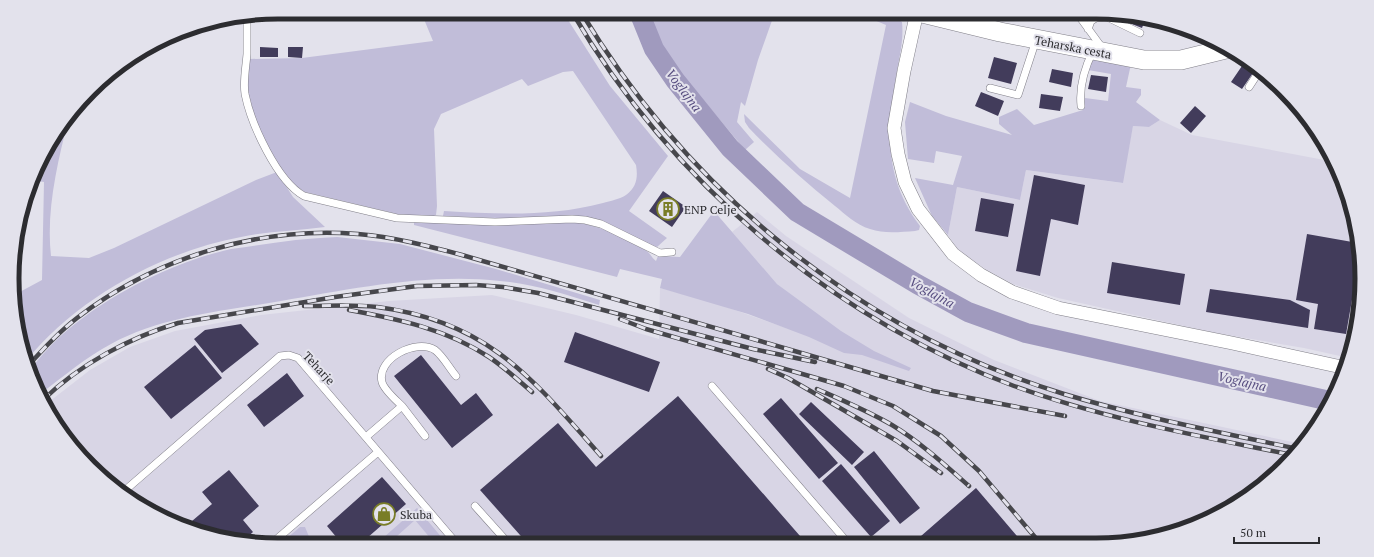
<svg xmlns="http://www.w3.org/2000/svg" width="1374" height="557" font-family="'PT Serif',serif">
<rect width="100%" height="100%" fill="#e3e2ec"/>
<path fill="#d8d5e5" d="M1160,120L1192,135L1335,162L1338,169L1335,189L1346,192L1353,209L1361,261L1360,313L1349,358L1304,348L1211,332L1058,298L1013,284L987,270L959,251L948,235L957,187L1020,200L1026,170L1122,183L1133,126L1149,127Z
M757,212L786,236L909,318L994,360L1100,401L1302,444L1271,479L1213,518L1131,543L279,545L193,531L116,490L57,426L45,405L90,370L130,347L175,331L261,315L389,301L492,295L576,315L659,339L660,288L706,300L789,329L800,302L777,284L732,232Z"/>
<path fill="#c1bdd9" d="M421,12H563L610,86L668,156L629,211L667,238L657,247L645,244L601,222L443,216L444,211C498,214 550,217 603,203C610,201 620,199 626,195C637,187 638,177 636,165L573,71L563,72L528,86L522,79L441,114L434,129L437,206L436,215L429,218L397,214L305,192C279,179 256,128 249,99C246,87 247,73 248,59L302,58L433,41Z
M649,12H775L758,60L745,106L741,102L737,122L754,142L745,150L665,54Z
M855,12H889L902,22C904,41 899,58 896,77C887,132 884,178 920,226L919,230L915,231C900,232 884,234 870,229C856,225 845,214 835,206C804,181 776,156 749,128L745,122L744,114L800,169L850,198L886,25Z
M1093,59L1131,64L1126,87L1141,89V95L1136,102L1160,120L1149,127L1133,126L1123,183L1026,170L1020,200L957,187L948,235L932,216L915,178L953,185L962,156L936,151L934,163L908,159L905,122L910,102L946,116L1012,135L999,124V117L1017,109L1034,125L1083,110L1085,98L1108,101L1111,74L1088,70Z
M75,112L68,121C57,164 46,212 51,256L89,258L114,248L256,180L277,172L293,197L325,227C297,231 269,231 241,237C161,252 77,298 26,361L17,331L16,294L42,280L44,182L32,180L48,145Z
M714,211L777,284L841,331L874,351L911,368L909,371L862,355L844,353L809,337L748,314L660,288L662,279L620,269L617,277L414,225V221H572C598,226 626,236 648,252C651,255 653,259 656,261L658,256L680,257Z
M337,237L400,244L496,269L600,300L599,305C567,295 534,284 500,281C427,273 352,289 281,301C224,311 163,316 111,344C86,357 63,377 40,394L30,371C70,312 163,264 231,249C236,248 241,248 246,247C277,242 307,238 337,237Z
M417,508L448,545H436L415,520L387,545H375Z
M300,527H305L310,539L315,545H279Z"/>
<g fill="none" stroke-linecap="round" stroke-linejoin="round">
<path stroke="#a09abe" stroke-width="20" d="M639,12L654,49L675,80L730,148L797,212L917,284L968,312L1026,333L1330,401"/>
</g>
<path fill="#423c5b" d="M1042,12H1055L1054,16Z
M1120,16L1145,20L1142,28L1119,19Z
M260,47L278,48V57H260Z
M288,47H303L302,58L288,57Z
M994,57L1017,63L1011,84L988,78Z
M1244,63L1255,70L1242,89L1231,82Z
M1052,69L1073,73L1071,87L1049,82Z
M1091,75L1108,77L1106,92L1088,89Z
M981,92L1004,101L998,116L975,106Z
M1041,94L1063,97L1060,111L1039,108Z
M1195,106L1206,116L1191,133L1180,123Z
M1034,175L1085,185L1078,225L1051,219L1040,276L1016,271Z
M663,191L686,207L672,227L649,211Z
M981,198L1014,204L1008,237L975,231Z
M1307,234L1358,243L1360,254L1346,334L1314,329L1318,304L1296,300Z
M1112,262L1185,274L1180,305L1107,293Z
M1210,289L1290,300L1310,310L1308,328L1206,312Z
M241,324L259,344L222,373L194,339L205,330Z
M575,332L660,362L649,392L564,362Z
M195,345L222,378L171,419L144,387Z
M421,355L461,405L476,393L493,415L452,448L394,376Z
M287,373L304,396L264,427L247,405Z
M678,396L807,544H528L480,490L558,423L596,467Z
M781,398L838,463L819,479L763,414Z
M811,402L864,452L852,465L799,414Z
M874,451L920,508L900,524L854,467Z
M841,464L890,521L871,537L822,481Z
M229,470L259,506L243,520L253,532L245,539L193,531L185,527L212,504L202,492Z
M382,477L406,504L359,545H343L327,526Z
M976,488L1023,543H913Z"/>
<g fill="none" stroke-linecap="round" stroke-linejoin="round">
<g stroke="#807f88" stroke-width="8">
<path id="lane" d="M1076,12L1103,49
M247,17C247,30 247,42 247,54C246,67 243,81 245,94C251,124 277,181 304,196L397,218L495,222L572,219L585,220L601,224L660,253L672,252
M1088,29L1091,21L1096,18L1107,17L1140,33
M1249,87L1260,70
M990,88L1018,95L1036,40
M1081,106C1079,87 1084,69 1093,51
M712,386L848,543
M402,406L425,436
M366,437L402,406C396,400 384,390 382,382C376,359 416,338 435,350C443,356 450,369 456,376
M122,493L280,356L289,355L298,358L458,545
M475,506L509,544
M271,544L378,452"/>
</g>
<g stroke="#807f88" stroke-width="14">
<path id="street" d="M917,12L904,71L894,128L898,154L905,182L918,209L953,254L981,275L1012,292L1058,308L1232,343L1346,368"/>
</g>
<g stroke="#807f88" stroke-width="20">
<path id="secondary" d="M918,12L1000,32L1144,60H1181L1230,48"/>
</g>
<use href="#lane" stroke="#fff" stroke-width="7"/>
<use href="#street" stroke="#fff" stroke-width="13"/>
<use href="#secondary" stroke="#fff" stroke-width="19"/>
<g stroke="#47474c" stroke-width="4.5">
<path id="rail" d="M572,12C671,182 830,317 1014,386C1104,419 1199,436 1292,455
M581,12C691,194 859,331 1064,394C1140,417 1219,432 1298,449
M304,306C328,306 353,304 377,307C488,321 532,378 601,456
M349,310C398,319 446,329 489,357C504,367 518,380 532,392
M620,319L646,329L844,386L893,406L941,436L979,471L1040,543
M28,366C43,349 59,332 77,318C156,257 260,226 358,234C394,237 428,246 462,255L933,391L1065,416
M768,369L788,378L897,441L941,473
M817,389C842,400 868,411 892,425C920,442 944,464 969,486
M43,400C80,364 129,338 178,323L335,297L417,286L476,285L503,287L538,293L753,349L815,362"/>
</g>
<use href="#rail" stroke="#e3e2ec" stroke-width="3" stroke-dasharray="9" stroke-linecap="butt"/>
</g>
<defs>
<g id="building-ring" transform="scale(1.15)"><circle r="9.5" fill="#e3e2ec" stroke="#797d26" stroke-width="1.5"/><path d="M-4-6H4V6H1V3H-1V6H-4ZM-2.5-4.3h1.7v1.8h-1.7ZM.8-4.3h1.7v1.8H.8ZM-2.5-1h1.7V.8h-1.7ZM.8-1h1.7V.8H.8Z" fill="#797d26"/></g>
<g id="shop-ring" transform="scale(1.15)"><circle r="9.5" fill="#e3e2ec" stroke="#797d26" stroke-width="1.5"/><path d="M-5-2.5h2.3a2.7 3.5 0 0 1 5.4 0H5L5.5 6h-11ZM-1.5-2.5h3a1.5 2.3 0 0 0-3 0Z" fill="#797d26"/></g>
</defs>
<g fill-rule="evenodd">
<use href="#building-ring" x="668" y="209"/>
<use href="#shop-ring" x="384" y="514"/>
</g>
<g text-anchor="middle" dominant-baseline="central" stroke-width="4" stroke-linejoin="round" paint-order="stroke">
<g font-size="12" fill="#2c2c30" stroke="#e3e2ec">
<text transform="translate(1073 47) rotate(11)">Teharska cesta</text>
<text transform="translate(319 368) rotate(47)">Teharje</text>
</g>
<g font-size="12" fill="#2c2c30" stroke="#e3e2ec" text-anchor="start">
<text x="684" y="209">ENP Celje</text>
<text x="400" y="514">Skuba</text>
</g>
<g font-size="13" font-style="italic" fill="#564c7f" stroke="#e3e2ec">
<text transform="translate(684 90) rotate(53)">Voglajna</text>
<text transform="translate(932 292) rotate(29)">Voglajna</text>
<text transform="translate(1242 381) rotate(13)">Voglajna</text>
</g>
</g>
<path d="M0 0H1374V557H0ZM278 19H1096A259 259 0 0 1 1355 278V279A259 259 0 0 1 1096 538H278A259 259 0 0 1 19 279V278A259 259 0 0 1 278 19Z" fill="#e3e2ec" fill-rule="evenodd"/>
<path fill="none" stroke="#2c2c30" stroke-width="5" d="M278 19H1096A259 259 0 0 1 1355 278V279A259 259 0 0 1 1096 538H278A259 259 0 0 1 19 279V278A259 259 0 0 1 278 19Z"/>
<path d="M1234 537v6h85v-6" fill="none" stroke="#2c2c30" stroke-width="2"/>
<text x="1240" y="537" font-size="12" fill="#2c2c30" stroke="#e3e2ec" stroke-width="3" paint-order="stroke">50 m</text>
</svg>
